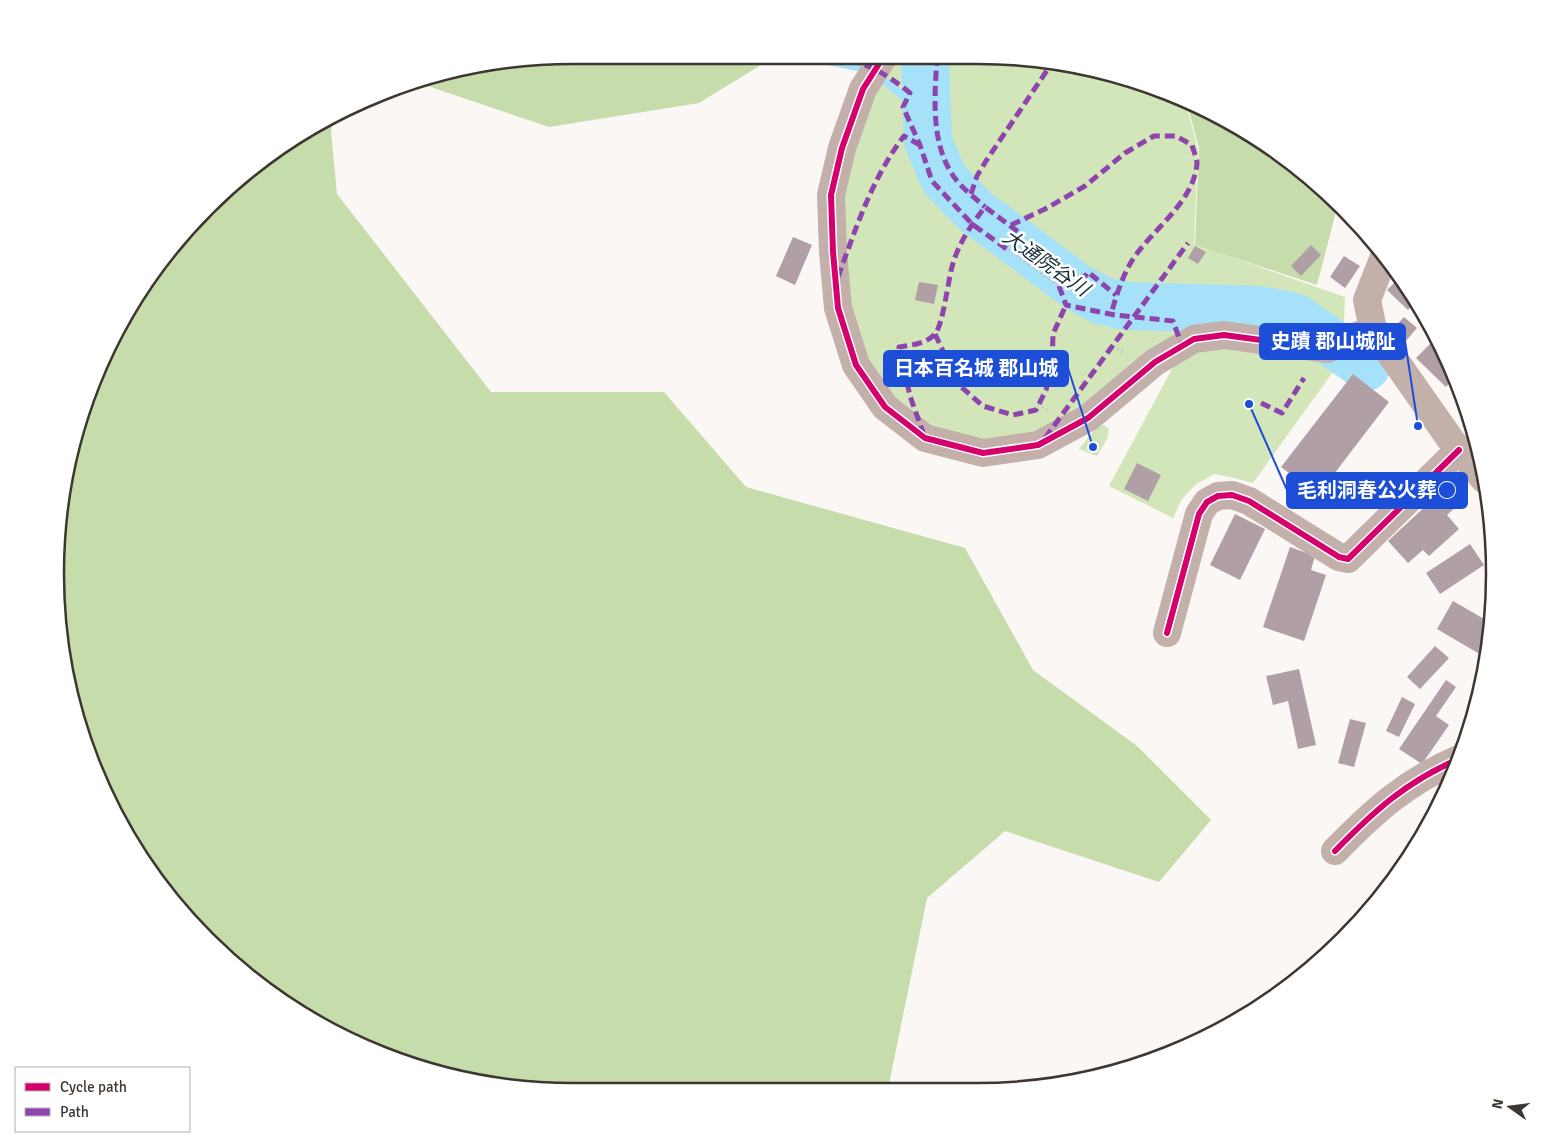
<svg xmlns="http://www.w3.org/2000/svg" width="1550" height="1147" font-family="Signika,'Noto Sans JP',sans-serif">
<rect width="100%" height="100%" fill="#faf7f4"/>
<path fill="#d2e6ba" d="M892,56H1010L1110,73L1175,95L1185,100L1198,149L1194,244L1345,297L1344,323L1319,334L1231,325L1092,400L1034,436L983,442L945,433L896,408L859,346L849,312L840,202L848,155Z
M1203,347L1230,348L1340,362L1253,483L1230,477L1214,474L1195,485L1182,499L1173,518L1109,486L1173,367Z
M1099,424L1104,425L1109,429L1107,439L1097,456L1079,449Z"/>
<path fill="#c6dcab" d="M573,55H767L761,65L699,103L549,127L413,81L439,73Z
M1186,100L1264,142L1319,184L1338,204L1317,285L1195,245L1199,148Z
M337,115L331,130L337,194L491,392H664L746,487L965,548L1033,670L1137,746L1211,820L1159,882L1005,831L927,898L888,1089L539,1091L439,1074L315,1023L232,964L162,889L94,772L59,641V506L73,439L108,344L183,232L286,142Z"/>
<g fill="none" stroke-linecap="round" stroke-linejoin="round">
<path stroke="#a6e1fa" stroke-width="8" d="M803,56L858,67L889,84L912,104L928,141"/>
<path stroke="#a6e1fa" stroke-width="48" d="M925,56L928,141L944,179L975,211L1077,287L1103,301L1126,306L1259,310L1295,317L1366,367"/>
</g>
<path fill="#b0a0a6" d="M793,237L812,245L795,285L776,276Z
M1311,245L1321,255L1301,276L1291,266Z
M1195,246L1206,252L1198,264L1188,258Z
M1344,256L1360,266L1345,288L1330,277Z
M1400,277L1415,302L1408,310L1387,290Z
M919,282L938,285L934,304L915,300Z
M1404,317L1417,328L1405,342L1392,330Z
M1437,337L1441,344L1454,378L1446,387L1416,358Z
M1353,374L1389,402L1318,495L1281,467Z
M1137,463L1161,475L1148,501L1124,489Z
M1444,489L1458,505L1447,515L1459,529L1429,556L1423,550L1408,563L1388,541Z
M1235,514L1265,529L1240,580L1210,565Z
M1470,544L1484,565L1440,594L1426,573Z
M1290,547L1315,556L1311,570L1326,575L1304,641L1263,627Z
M1453,601L1491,623L1490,645L1483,656L1437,629Z
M1435,646L1449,658L1420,689L1407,677Z
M1299,669L1316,745L1298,749L1288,701L1273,705L1266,676Z
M1446,680L1456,687L1436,716L1449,725L1422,764L1399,749Z
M1402,697L1415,704L1399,737L1386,731Z
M1350,719L1366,723L1354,767L1338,763Z"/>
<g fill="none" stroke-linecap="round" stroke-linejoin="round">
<path stroke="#c3b7b3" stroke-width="3" stroke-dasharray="1 4" stroke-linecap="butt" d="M1020,233L1067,268
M1008,250L1059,286
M1113,346L1124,353
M1038,404L1047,410"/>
<path stroke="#c3b0ab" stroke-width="28" d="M884,56L863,89L842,148L831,195L833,252L838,308L856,365L885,407L925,438L983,453L1038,445L1088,418L1155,362L1194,339L1224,335L1327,349L1373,329
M1385,254L1367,300L1373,329L1453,443L1484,479
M1167,633L1199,514L1207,502L1218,496L1232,495L1249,501L1339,557L1348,559L1459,450
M1335,851C1374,811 1407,781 1459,759"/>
<path stroke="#8e44ad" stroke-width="5" stroke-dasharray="10 5" stroke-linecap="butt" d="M836,56C868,64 884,72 910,93L903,107L920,145L932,181L972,224L1008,250
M937,56C935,94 930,140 952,174C960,187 974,197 985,207
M971,194L977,176L986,161L1052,63
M1011,225L1045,209L1085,186L1125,153L1154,136H1176L1192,145C1193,150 1197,158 1197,163C1194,204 1149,231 1130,264C1121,280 1116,297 1111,314
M1067,268L1084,278L1088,272L1116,295
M838,277C856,228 872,178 904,136L920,145
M1059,286L1066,305L1115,315L1173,321L1182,346
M935,334L959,385L983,406L1013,415L1036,410L1046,390L1052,368L1053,334L1066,305
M1261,403L1282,413L1304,378
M924,435L910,396L899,347C911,345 926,344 935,334C943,325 948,281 952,267C958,244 971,225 985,207L1020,233
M1045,438L1188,243"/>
<g stroke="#fff" stroke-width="9">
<path id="cycleway" d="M884,56L863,89L842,148L831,195L833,252L838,308L856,365L885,407L925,438L983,453L1038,445L1088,418L1155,362L1194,339L1224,335L1327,349L1373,329
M1167,633L1199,514L1207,502L1218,496L1232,495L1249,501L1339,557L1348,559L1459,450
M1335,851C1374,811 1407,781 1459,759"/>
</g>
<use href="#cycleway" stroke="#d6006c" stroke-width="6"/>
</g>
<g text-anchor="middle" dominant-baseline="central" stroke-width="5" stroke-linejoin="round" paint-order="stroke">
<g font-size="20" font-style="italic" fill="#1b2f38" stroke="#fff">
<text transform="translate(1046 263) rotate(35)">大通院谷川</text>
</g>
</g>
<path d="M0 0H1550V1147H0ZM573 64H977A509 509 0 0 1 1486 573V574A509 509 0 0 1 977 1083H573A509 509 0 0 1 64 574V573A509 509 0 0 1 573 64Z" fill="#fff" fill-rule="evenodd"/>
<path fill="none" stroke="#3e3630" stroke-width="2.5" d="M573 64H977A509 509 0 0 1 1486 573V574A509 509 0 0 1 977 1083H573A509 509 0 0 1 64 574V573A509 509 0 0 1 573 64Z"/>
<path fill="none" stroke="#1d4ed8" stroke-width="2" d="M1418 426L1405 341M1093 447L1068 368M1249 404L1287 490"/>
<g fill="#1d4ed8" stroke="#fff" stroke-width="2">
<circle cx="1418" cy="426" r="5"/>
<circle cx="1093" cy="447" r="5"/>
<circle cx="1249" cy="404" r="5"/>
</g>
<g fill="#1d4ed8" stroke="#1d4ed8" stroke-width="2">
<rect x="1260" y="324" width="145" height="35" rx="5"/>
<rect x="884" y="351" width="184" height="35" rx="5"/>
<rect x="1287" y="473" width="180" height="35" rx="5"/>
</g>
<g font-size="20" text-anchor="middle" font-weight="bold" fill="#fff">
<text x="1333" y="348">史蹟 郡山城阯</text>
<text x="976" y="375">日本百名城 郡山城</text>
<text x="1377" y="497">毛利洞春公火葬○</text>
</g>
<rect x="15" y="1067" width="175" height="65" fill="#ffffff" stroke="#b2afac"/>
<rect x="25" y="1083" width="25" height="8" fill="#d6006c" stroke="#b2afac"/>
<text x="60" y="1092" font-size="15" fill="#3e3630">Cycle path</text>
<rect x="25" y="1108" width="25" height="8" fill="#8e44ad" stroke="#b2afac"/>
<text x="60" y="1117" font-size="15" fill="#3e3630">Path</text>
<g transform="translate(1510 1107) rotate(284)" stroke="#ffffff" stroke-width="4" paint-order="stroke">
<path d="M0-4L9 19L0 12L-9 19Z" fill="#3e3630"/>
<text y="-8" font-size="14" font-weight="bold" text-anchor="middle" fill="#3e3630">N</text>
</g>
</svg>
